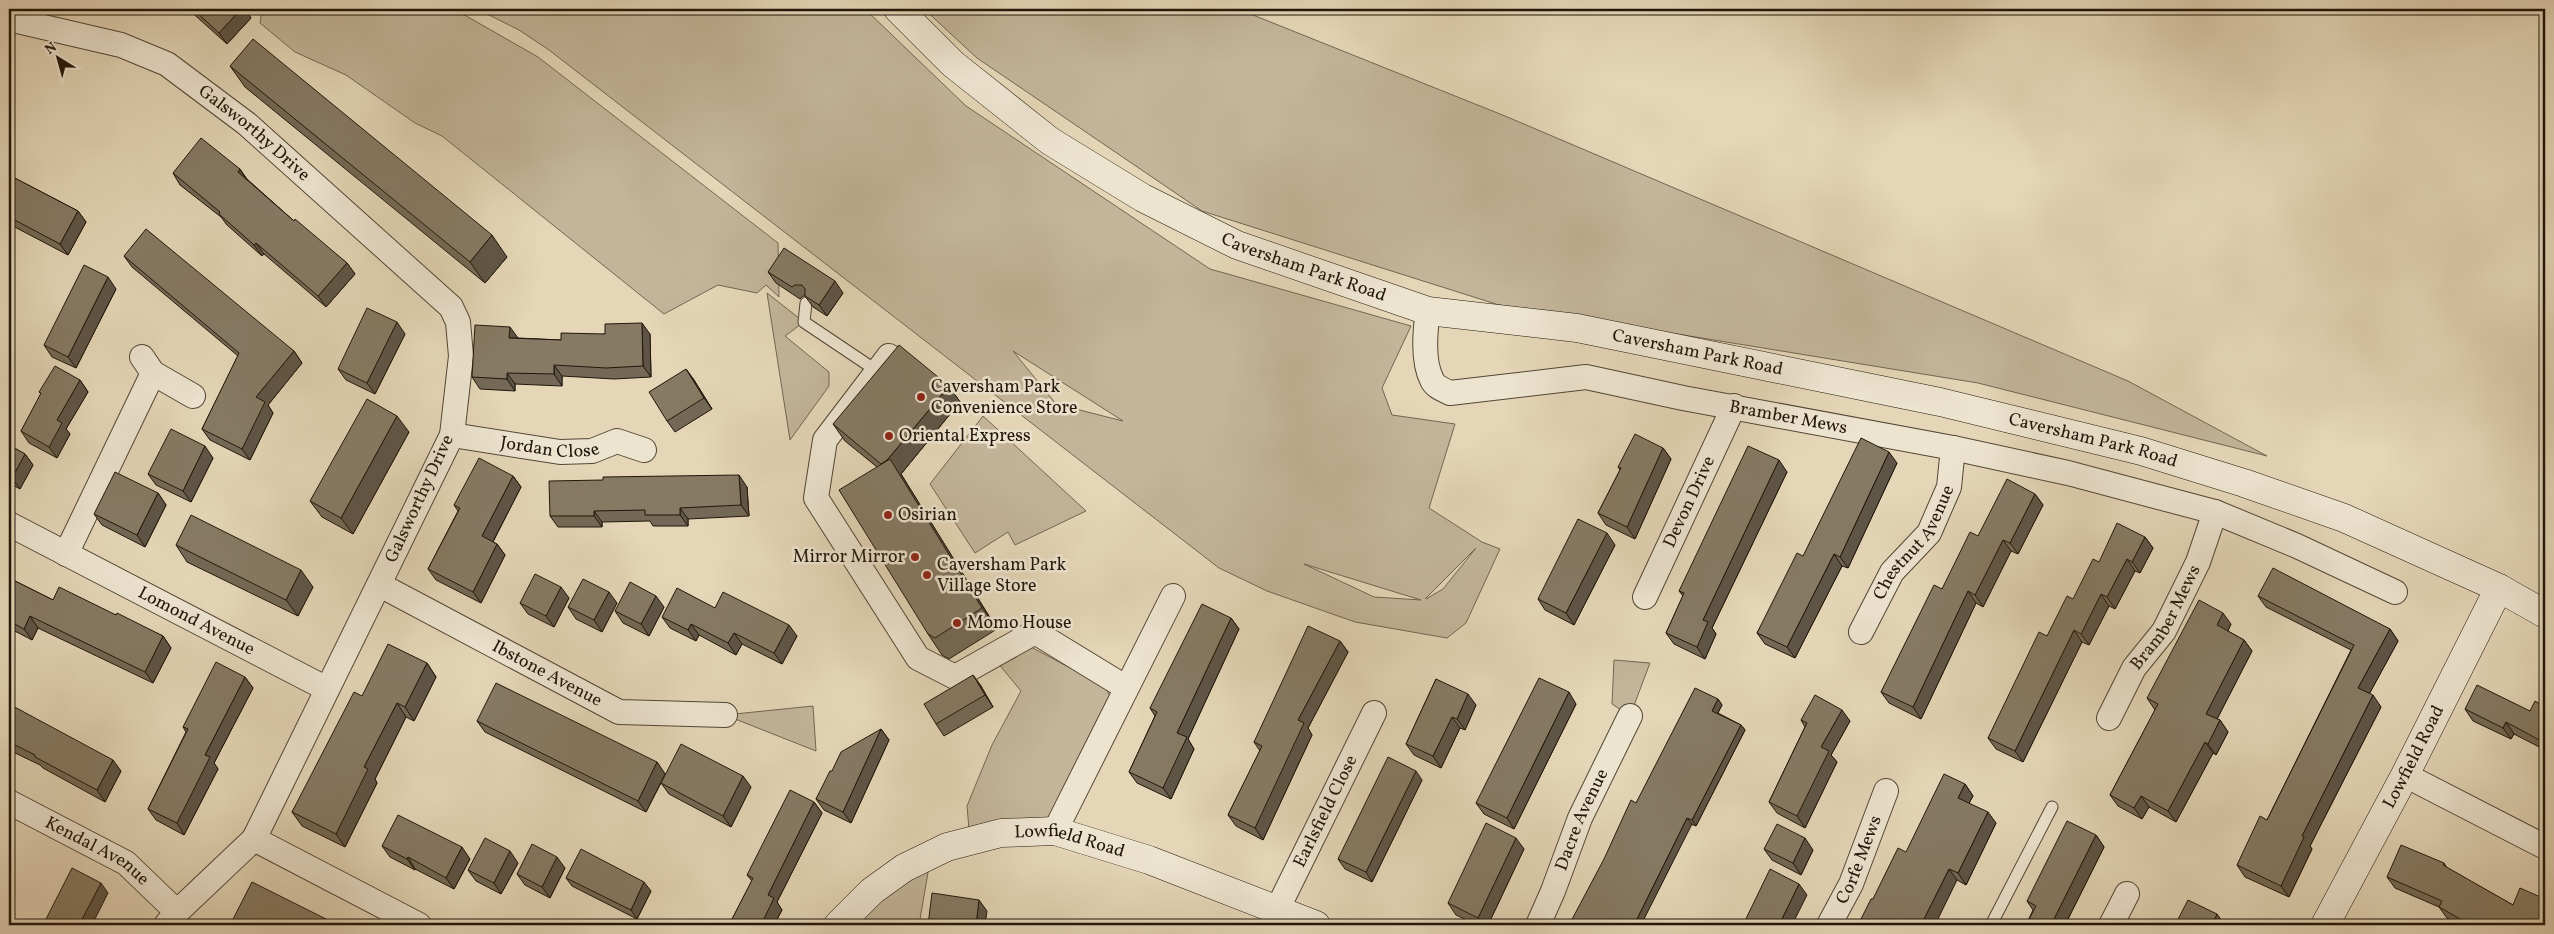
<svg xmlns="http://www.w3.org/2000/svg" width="2554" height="934" font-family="Vollkorn,serif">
<rect width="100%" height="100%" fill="#e4d6b7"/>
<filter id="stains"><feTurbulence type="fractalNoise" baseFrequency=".004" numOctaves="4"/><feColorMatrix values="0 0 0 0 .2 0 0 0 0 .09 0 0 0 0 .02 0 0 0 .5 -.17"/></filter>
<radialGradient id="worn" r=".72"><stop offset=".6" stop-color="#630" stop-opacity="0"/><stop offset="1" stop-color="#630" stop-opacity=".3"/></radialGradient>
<path fill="#c3b59a" stroke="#726652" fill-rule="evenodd" d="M262,9H447L461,13L538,57L778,243L779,297L766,285L757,293L718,285L664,314L442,136L415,123L346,75L295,52L260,23Z
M477,9H865L966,106L1210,269L1411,326L1382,388L1392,415L1455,424L1429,508L1482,542L1500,549L1466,623L1447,638L1355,622L1267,591L1219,568L549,50L519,30ZM1013,351L1123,421L1056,404ZM1476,548L1443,589L1426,599V598ZM1304,564L1421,600L1374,597Z
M924,9H1238L1505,116L2128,381L2267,456L1978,383L1499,305L1202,211L977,58Z
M767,293L804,322L785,336L829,372V386L790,440Z
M983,416L1086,511L1015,545L1008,532L975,553L930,484Z
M1029,646L1104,686L1116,706L1055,831L970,841L967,806L992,745L1021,691L997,662Z
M1614,660L1650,663L1630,716L1612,704Z
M813,706L816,751L725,715Z
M931,855L919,925H846Z"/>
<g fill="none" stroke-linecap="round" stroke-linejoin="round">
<g stroke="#524635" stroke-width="13">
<path id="lane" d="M806,303L804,322L877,371
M1991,925L2052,807"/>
</g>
<g stroke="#524635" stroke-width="26">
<g id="street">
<path id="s1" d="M9,19L121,45L167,64L247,124L451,307L458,322L461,356L452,435L254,839L177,912L166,925"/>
<path id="s2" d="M1428,311C1425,331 1422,361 1432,380C1435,387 1444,390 1450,393L1586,377L1683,398L1953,448L2068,473L2215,512L2297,546L2395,592"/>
<path d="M889,356L825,440L816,498L918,658L955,677L1035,632L1125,687"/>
<path d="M153,373L193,396"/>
<path id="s3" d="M452,435L560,452L592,451L617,441L644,450"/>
<path id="s4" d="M9,524L327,689"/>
<path d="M66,554L153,373L142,357"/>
<path id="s5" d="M380,585L619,712L725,715"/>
<path id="s6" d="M1645,597L1734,406"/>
<path id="s7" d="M1861,632L1892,572L1929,533L1949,487L1953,448"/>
<path id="s8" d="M2109,718L2134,668L2164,631L2198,562L2215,512"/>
<path d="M2405,775L2545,847"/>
<path id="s9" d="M9,802L126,863L177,912"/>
<path d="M1055,831L1173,596"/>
<path d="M254,839L419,925"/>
<path id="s10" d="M1277,910L1374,713"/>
<path id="s11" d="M1538,925L1553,891L1580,818L1630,716"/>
<path id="s12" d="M1829,925L1851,884L1886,791"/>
<path d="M2111,925L2127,894"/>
</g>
</g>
<g stroke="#21160a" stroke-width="29">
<g id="secondary">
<path id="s13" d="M898,9L953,64L1050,141L1143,198L1237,245L1428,311L1577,328L1940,402L2141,451L2244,483L2344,518L2499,588L2545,614"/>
<path id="s14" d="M838,925L872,891L904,868L947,847L1001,833L1055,831L1149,860L1316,925"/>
<path id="s15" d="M2325,925L2405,775L2499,588"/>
</g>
</g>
<use href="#lane" stroke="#ede4d0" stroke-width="11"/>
<use href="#street" stroke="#ede4d0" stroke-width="24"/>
<use href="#secondary" stroke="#ede4d0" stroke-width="28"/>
</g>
<path fill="#736956" stroke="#21160a" d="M188,9H245L251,18L227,44Z
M230,66L507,257L485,283L245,87Z
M240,169L247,179L294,221L347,263L355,274L326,307L264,254L262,256L227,225L221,217L180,185L173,173Z
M9,175L78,211L86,222L68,255L9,224Z
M124,256L294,351L302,363L268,405L273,413L250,460L210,440L202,429L238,356L132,267Z
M768,272L843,293L827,316L813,307L805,296H803L800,299L776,283Z
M116,289L76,368L52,357L44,345Z
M405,334L375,394L346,380L338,369Z
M605,334H650L651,377L614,379L562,376V386L515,384V391L480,389L472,377L518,338L561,340Z
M686,369L694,380L712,409L675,432L667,421Z
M80,380L88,392L66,429L70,434L57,458L29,443L21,431L41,394L39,392Z
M949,386L960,402L901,474L997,629L949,659L942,655L928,634L877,467L845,441L833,424Z
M409,432L353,534L322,517L310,501Z
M9,445L25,454L33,465L20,489L9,483Z
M1663,448L1671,459L1635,539L1606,525L1598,513L1620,470L1618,467Z
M213,458L191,502L156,485L148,474Z
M1897,463L1848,568L1842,566L1795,658L1765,644L1757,633L1803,556Z
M1787,472L1712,628L1716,634L1705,659L1674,644L1666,633L1683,596L1679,591Z
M513,476L521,487L493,542L497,544L505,555L481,603L436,580L428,569L458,511L454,505Z
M747,487L749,516L688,519V526H653L650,521L602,522V527H558L550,516Z
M158,493L166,505L145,547L102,525L94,514Z
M2035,494L2043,505L2018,554L2011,551L1983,607L1976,603L1921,719L1889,703L1881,692L1942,589L1978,536Z
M2145,537L2153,548L2140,573L2135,571L2115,609L2109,606L2089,645L2082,642L2023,762L1996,749L1988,738L2047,636L2073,599Z
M176,545L313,587L298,616L187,562Z
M1615,545L1574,625L1545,610L1538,599Z
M9,578L53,600L116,615L163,636L171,648L153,683L38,628L32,640L9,628Z
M2258,596L2390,629L2398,641L2369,694L2381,707L2310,846L2312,849L2289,897L2245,877L2237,865L2267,820L2351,650L2266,607Z
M569,598L554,627L528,614L520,603Z
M617,603L602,632L576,619L568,607Z
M664,607L649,636L623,623L615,611Z
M715,608L797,636L782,664L742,644L736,655L699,635L696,641L670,628L662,617Z
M1231,618L1239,629L1188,739L1194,749L1171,799L1137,783L1129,772L1155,716L1150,708Z
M2231,624L2228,631L2244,640L2252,651L2217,719L2220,720L2228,732L2216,755L2213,753L2176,822L2149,807L2142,819L2118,806L2110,795L2155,710L2147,698Z
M1340,641L1348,652L1308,728L1312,735L1263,840L1236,826L1228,815L1260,751L1254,742Z
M427,663L436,677L414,721L406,717L375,779L377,783L345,847L302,826L292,812L362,696Z
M973,675L981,686L993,707L944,736L936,724Z
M245,677L253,688L214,763L218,769L184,835L156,820L148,809L186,732L183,727Z
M1436,679L1476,705L1465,730L1460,728L1441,768L1414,755L1406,744Z
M1718,699L1722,705L1718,713L1741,725L1745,730L1696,826L1636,803Z
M9,704L121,771L105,802L43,768L40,765L9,750Z
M1576,704L1514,829L1484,814L1476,803Z
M2545,707V750L2514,734L2511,739L2473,721L2465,709L2530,711Z
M1801,720L1850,721L1831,755L1837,762L1805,828L1777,813L1769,802L1805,727Z
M477,721L657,762L665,774L751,787L731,827L669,794L661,783L646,812L485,732Z
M881,729L889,740L851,823L824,810L816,799L832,771Z
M1422,780L1372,882L1345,869L1338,859Z
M1965,784L1973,796L1969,803L1996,823L1966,885L1957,880L1873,899Z
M814,802L822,813L777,902L782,910L774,925H729L752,881L747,875Z
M2096,835L2104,847L2065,925H2026L2033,910L2027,901Z
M382,846L470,859L454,889L415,869V870L390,857Z
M1524,849L1488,925H1477L1456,915L1448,903Z
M1764,849L1813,850L1801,875L1772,860Z
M518,863L501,894L476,881L468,870Z
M2444,863L2447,868L2513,905L2545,925H2459L2447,918L2439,907L2395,888L2387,877Z
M565,868L550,898L525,885L517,874Z
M566,878L651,891L637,919L572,886Z"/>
<path fill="#5e5546" stroke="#21160a" d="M168,9H177L172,14Z
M241,9H245L251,18L227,44L219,33Z
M240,169L247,181L238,172Z
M78,211L86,222L68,255L60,244Z
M492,235L507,257L485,283L470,262Z
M256,243L264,254L262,256L254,245Z
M347,263L355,274L326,307L318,296Z
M108,277L116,289L76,368L68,357Z
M835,281L843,293L827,316L819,305Z
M397,322L405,334L375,394L367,383Z
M642,323L650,334L651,377L643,366Z
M510,327L518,338H509Z
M294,351L302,363L268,405L273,413L250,460L242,449L256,397Z
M554,365L562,376V386L554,374Z
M686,369L694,380L712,409L704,398Z
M507,373L515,384V391L507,379Z
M80,380L88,392L66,429L70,434L57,458L49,447L57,420Z
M949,386L960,402L901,474L997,629L883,465Z
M397,416L409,432L353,534L341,518Z
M205,446L213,458L191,502L183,491Z
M1663,448L1671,459L1635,539L1627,527Z
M1889,452L1897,463L1848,568L1840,557Z
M25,454L33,465L20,489L12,478Z
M1779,460L1787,472L1712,628L1716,634L1705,659L1697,647L1703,620Z
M739,475L747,487L749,516L741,505Z
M513,476L521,487L490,547L482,536Z
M158,493L166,505L145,547L137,535Z
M2035,494L2043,505L2018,554L2010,543Z
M680,508L688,519V526L680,515Z
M594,511L602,522V527L594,516Z
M1607,533L1615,545L1574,625L1566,613Z
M2145,537L2153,548L2140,573L2132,562Z
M2003,540L2011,551L1983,607L1975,595Z
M497,544L505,555L481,603L473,592Z
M1834,554L1842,566L1795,658L1787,647Z
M2127,559L2135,571L2115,609L2107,597Z
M301,570L313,587L298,616L286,600Z
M561,587L569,598L554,627L546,616Z
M1968,591L1976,603L1921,719L1913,707Z
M609,592L617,603L602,632L594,620Z
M2101,594L2109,606L2089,645L2081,634Z
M656,596L664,607L649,636L641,624Z
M2223,613L2231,624L2225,636L2217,625Z
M30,616L38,628L32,640L24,629Z
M1231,618L1239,629L1188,739L1194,749L1171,799L1163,788L1177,733Z
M691,624L699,635L696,641L688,630Z
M789,625L797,636L782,664L774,653Z
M2390,629L2398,641L2366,700L2358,688Z
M2074,630L2082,642L2023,762L2015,751Z
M734,633L742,644L736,655L728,643Z
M163,636L171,648L153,683L145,672Z
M2244,640L2252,651L2214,725L2206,714Z
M1340,641L1348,652L1308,728L1312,735L1263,840L1255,828L1298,720Z
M427,663L436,677L414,721L405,707Z
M973,675L981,686L993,707L985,695Z
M245,677L253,688L214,763L218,769L184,835L177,823L205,755Z
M1569,692L1576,704L1514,829L1507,818Z
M1468,694L1476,705L1465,730L1457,719Z
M2373,695L2381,707L2310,846L2312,849L2289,897L2281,886L2302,836Z
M1718,699L1722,705L1716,716L1712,711Z
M397,703L406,717L375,779L377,783L345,847L336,834L364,767Z
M1842,710L1850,721L1831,755L1837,762L1805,828L1797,816L1821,747Z
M1452,717L1460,728L1441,768L1433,756Z
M2220,720L2228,732L2216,755L2208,744Z
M2506,722L2514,734L2511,739L2503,728Z
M1741,725L1745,730L1696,826L1692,820Z
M881,729L889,740L851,823L843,812Z
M2205,742L2213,753L2176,822L2168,811Z
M113,760L121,771L105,802L97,790Z
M657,762L665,774L646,812L638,801Z
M1416,771L1422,780L1372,882L1366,872Z
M743,776L751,787L731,827L723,816Z
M1965,784L1973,796L1966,809L1958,798Z
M2141,796L2149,807L2142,819L2134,808Z
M814,802L822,813L777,902L782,910L774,925H761L768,895Z
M1988,812L1996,823L1966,885L1958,873Z
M1687,818L1692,824L1641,925H1634Z
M2096,835L2104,847L2065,925H2051Z
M1516,838L1524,849L1488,925H1483L1478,918Z
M1805,838L1813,850L1801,875L1793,863Z
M462,847L470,859L454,889L446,878Z
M9,851L14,858L9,868Z
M510,851L518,863L501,894L494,883Z
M408,857L415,869V870L407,859Z
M557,857L565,868L550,898L542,887Z
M1949,869L1957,880L1935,925H1921Z
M644,882L651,891L637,919L631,910Z
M101,883L108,893L92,925H79Z
M1799,884L1807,895L1792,925H1779Z
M979,900L987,911L985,925H976Z
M2217,914L2225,925H2212Z
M2490,920L2494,925H2487Z"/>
<path fill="#867a64" stroke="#21160a" d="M193,9H241L219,33Z
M253,39L492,235L470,262L230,66Z
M201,138L240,169L238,172L294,221L295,219L347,263L318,296L256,243L254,245L219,214L220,212L173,173Z
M9,175L78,211L60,244L9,217Z
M146,229L294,351L256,397L265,402L242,449L202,429L239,353L124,256Z
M784,248L835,281L819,305L805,296V289L802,285H795L792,287L768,272Z
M84,265L108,277L68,357L44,345Z
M367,308L397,322L367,383L338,369Z
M642,323L643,366L606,368L554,365V374L507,373V379L472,377L475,325L510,327L509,338L561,340V333L605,334V324Z
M899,345L949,386L887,460L881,464L833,424Z
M55,366L80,380L57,420L62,423L49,447L21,431L41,393L39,392Z
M686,369L704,398L667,421L649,392Z
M367,399L397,416L341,518L310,501Z
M171,429L205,446L183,491L148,474Z
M1635,434L1663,448L1627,527L1598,513L1621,468L1618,467Z
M1861,438L1889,452L1840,557L1834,554L1787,647L1757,633L1797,553L1803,556Z
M9,445L25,454L12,478L9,476Z
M1748,446L1779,460L1703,620L1708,622L1697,647L1666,633L1684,593L1679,591Z
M479,458L513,476L482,536L497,544L473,592L428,569L460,508L454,505Z
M890,459L982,608L935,638L928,634L839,490Z
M115,472L158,493L137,535L94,514Z
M739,475L741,505L680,508V515H645V510L594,511V516H550L549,481L603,480V477Z
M2007,479L2035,494L2010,543L2003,540L1975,595L1968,591L1913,707L1881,692L1934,585L1942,589L1970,532L1978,536Z
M191,515L301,570L286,600L176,545Z
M1578,519L1607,533L1566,613L1538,599Z
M2117,523L2145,537L2132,562L2127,559L2107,597L2101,594L2081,634L2074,630L2015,751L1988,738L2039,632L2047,636L2067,596L2073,599L2093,559L2099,562Z
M2273,568L2390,629L2358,688L2373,695L2302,836L2304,837L2281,886L2237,865L2260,816L2267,820L2354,645L2258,596Z
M535,574L561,587L546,616L520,603Z
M9,578L53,600L59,587L116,615L117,613L163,636L145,672L30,616L24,629L9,621Z
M583,579L609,592L594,620L568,607Z
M630,582L656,596L641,624L615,611Z
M677,588L715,608L723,592L789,625L774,653L734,633L728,643L691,624L688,630L662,617Z
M2199,600L2223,613L2217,625L2244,640L2206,714L2220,720L2208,744L2205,742L2168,811L2141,796L2134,808L2110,795L2158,704L2147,698Z
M1202,604L1231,618L1177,733L1187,737L1163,788L1129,772L1157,712L1150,708Z
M1308,626L1340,641L1298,720L1304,723L1255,828L1228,815L1262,746L1254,742Z
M388,644L427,663L405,707L397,703L364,767L368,769L336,834L292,812L354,692L362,696Z
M216,662L245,677L205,755L210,757L177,823L148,809L188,729L183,727Z
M973,675L985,695L936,724L924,704Z
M1539,678L1569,692L1507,818L1476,803Z
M1436,679L1468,694L1457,719L1452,717L1433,756L1406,744Z
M496,683L657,762L638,801L477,721Z
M2477,685L2530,711L2535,701L2545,707V743L2506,722L2503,728L2465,709Z
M1695,688L1718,699L1712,711L1741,725L1692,820L1687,818L1634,925H1569L1604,859L1631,800L1636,803Z
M1815,695L1842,710L1821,747L1829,751L1797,816L1769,802L1807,723L1801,720Z
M9,704L113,760L97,790L35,757V755L9,742Z
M881,729L843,812L816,799L830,771H832L841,752Z
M681,744L743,776L723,816L661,783Z
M1388,757L1416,771L1366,872L1338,859Z
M1944,774L1965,784L1958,798L1988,812L1958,873L1949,869L1921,925H1858L1871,899H1873L1898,848L1906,852Z
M790,790L814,802L768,895L774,898L761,925H729L753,878L747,875Z
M398,815L462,847L446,878L408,857L407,859L382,846Z
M2067,821L2096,835L2051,925H2026L2036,906L2027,901Z
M1486,823L1516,838L1478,918L1448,903Z
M1777,824L1805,838L1793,863L1764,849Z
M485,838L510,851L494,883L468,870Z
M532,844L557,857L542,887L517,874Z
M2401,845L2444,863L2443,865L2513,905L2520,888L2545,899V925H2503L2490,920L2487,925H2471L2439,907L2442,901L2387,877Z
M581,849L644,882L631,910L566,878Z
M72,868L101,883L79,925H43Z
M1770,869L1799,884L1779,925H1743Z
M252,882L338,925H230Z
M932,893L979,900L976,925H928Z
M2188,900L2217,914L2212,925H2175Z"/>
<g fill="#8f2418" stroke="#ede4d0" stroke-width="2">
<circle cx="921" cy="397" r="5"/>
<circle cx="889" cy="436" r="5"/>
<circle cx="888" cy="515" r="5"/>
<circle cx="915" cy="557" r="5"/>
<circle cx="927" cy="575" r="5"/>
<circle cx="957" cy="623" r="5"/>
</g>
<g text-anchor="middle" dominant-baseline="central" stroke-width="5" stroke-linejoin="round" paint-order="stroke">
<g font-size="18" fill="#21160a" stroke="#ede4d0">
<text stroke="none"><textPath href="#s1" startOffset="276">Galsworthy Drive</textPath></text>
<text stroke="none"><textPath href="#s13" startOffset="486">Caversham Park Road</textPath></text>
<text stroke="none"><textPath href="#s13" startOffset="891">Caversham Park Road</textPath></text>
<text stroke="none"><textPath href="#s2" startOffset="436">Bramber Mews</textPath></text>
<text stroke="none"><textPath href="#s13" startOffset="1296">Caversham Park Road</textPath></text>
<text stroke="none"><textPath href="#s3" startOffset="99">Jordan Close</textPath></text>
<text transform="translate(420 499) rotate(-65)">Galsworthy Drive</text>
<text stroke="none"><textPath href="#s6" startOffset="105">Devon Drive</textPath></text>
<text stroke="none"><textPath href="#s7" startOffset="105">Chestnut Avenue</textPath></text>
<text stroke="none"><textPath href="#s8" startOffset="116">Bramber Mews</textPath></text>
<text stroke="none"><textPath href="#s4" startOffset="211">Lomond Avenue</textPath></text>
<text stroke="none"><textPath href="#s5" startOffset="189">Ibstone Avenue</textPath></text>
<text stroke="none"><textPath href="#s15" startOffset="190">Lowfield Road</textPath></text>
<text stroke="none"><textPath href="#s10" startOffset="110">Earlsfield Close</textPath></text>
<text stroke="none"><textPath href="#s11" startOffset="114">Dacre Avenue</textPath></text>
<text stroke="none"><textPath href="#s14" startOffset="261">Lowfield Road</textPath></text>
<text stroke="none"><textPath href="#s9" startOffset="101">Kendal Avenue</textPath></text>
<text stroke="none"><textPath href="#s12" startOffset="72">Corfe Mews</textPath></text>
</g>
<g font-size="18" fill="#21160a" stroke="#ede4d0" text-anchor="start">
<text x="931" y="387">Caversham Park<tspan x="931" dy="21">Convenience Store</tspan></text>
<text x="899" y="436">Oriental Express</text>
<text x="898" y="515">Osirian</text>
<text x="905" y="557" text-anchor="end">Mirror Mirror</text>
<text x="937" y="565">Caversham Park<tspan x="937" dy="21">Village Store</tspan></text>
<text x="967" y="623">Momo House</text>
</g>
</g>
<rect width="2554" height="934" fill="none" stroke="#e4d6b7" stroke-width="30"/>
<rect x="10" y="10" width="2534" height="914" fill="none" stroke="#21160a" stroke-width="2.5"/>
<rect x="15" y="15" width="2524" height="904" fill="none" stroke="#21160a"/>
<g transform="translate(58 58) rotate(323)" stroke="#ede4d0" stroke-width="4" paint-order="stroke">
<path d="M0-4L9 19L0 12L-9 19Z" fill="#21160a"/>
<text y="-8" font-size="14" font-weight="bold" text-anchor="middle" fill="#21160a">N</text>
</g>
<rect width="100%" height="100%" filter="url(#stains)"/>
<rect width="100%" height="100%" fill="url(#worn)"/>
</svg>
